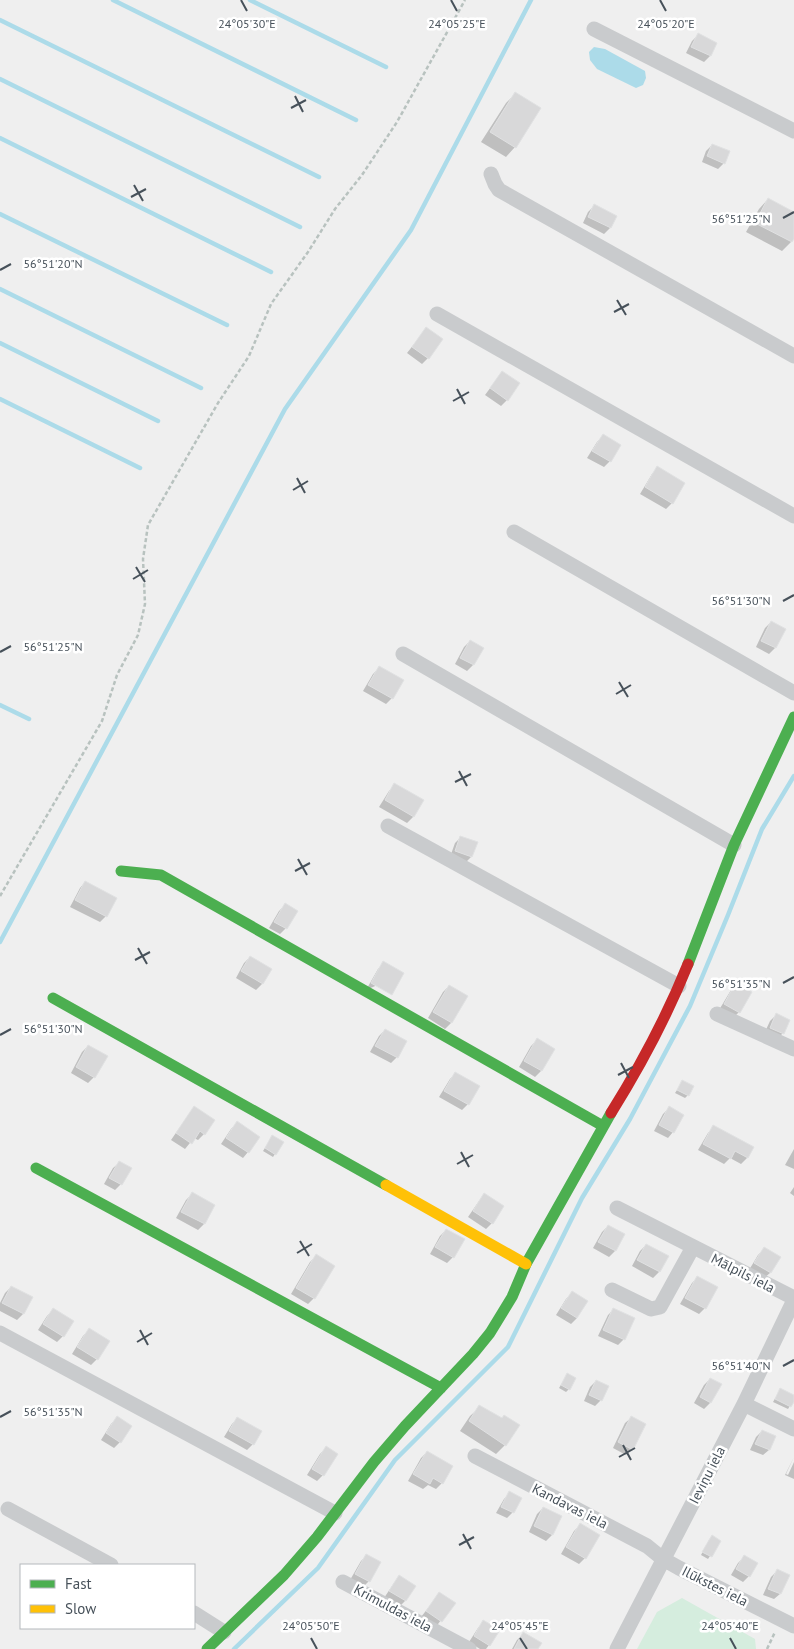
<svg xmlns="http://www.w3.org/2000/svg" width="794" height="1649" font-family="'PT Sans',sans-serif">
<rect width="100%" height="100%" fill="#efefef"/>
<path fill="#d5edde" d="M682,1598L755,1639L756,1649H637L657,1612Z"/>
<path fill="#acdbe9" d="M594,47L605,49L645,71L646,78L643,85L636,88L597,69L590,60L589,52Z"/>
<path fill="#0003" d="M698,35L716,43L710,56L704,62L686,53L692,41Z
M515,94L539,108L515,147L506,157L481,142L506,103Z
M712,145L724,163L718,169L702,162L706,151Z
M768,199L794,213V237L791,242L782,251L746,232L759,209Z
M594,206L610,228L604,234L583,223L588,212Z
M426,329L428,358L422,364L407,353Z
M502,372L507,400L501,406L485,395Z
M603,436L610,461L604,467L587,458L597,442Z
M658,468L672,503L666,509L640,494L652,474Z
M771,622L784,629L775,648L769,654L756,647L765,628Z
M470,641L482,648L473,665L467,671L455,664L464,647Z
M379,668L392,698L386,704L363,691L373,674Z
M395,785L422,801L413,817L407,823L379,807L389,791Z
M461,837L471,857L465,863L450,857L455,843Z
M85,882L115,898L106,916L100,922L70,907L80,888Z
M285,905L286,928L280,934L269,928L279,911Z
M250,957L270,969L262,984L256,990L236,978L244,963Z
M384,963L403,974L366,990L378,969Z
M737,984L751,992L739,1012L733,1018L719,1010L731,990Z
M449,986L467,996L451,1023L445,1029L428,1018L443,992Z
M776,1015L783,1033L777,1039L764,1034L770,1021Z
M385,1030L405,1042L397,1057L391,1063L370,1052L379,1036Z
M537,1040L553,1049L541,1071L535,1077L519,1067L531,1046Z
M88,1046L94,1077L88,1083L71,1073L82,1052Z
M456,1073L468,1104L462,1110L439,1097L450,1079Z
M683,1081L688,1095L685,1098L675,1093Z
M195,1108L204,1134L198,1140L194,1138L185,1149L171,1140L189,1114Z
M669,1108L673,1132L668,1138L654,1131L663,1114Z
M237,1123L248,1152L243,1158L221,1144L231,1129Z
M714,1127L753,1148L747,1158L741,1164L730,1158L724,1164L698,1150L708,1133Z
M272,1137L275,1154L273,1157L263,1151Z
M794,1149V1169L785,1165Z
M119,1163L121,1184L115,1190L104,1184L113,1168Z
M794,1187V1196L790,1193Z
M192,1194L214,1206L204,1224L198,1230L176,1218L186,1200Z
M485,1195L492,1223L486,1229L468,1217L479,1201Z
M608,1226L623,1235L615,1251L609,1257L593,1248L602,1232Z
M446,1230L453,1257L447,1263L430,1254L440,1236Z
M646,1245L667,1256L659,1272L653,1278L632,1266L640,1251Z
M764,1249L779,1257L770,1273L764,1278L749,1270L758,1255Z
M316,1256L314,1298L308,1304L291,1294L310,1262Z
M698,1277L705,1308L699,1314L680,1304L692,1283Z
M11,1287L31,1298L23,1314L17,1320L0,1311V1303L5,1293Z
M572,1293L577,1318L571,1324L556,1315L566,1299Z
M614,1309L624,1339L618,1345L598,1336L608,1315Z
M53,1310L63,1336L57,1342L38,1330L47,1316Z
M89,1330L97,1359L91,1365L72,1354L83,1336Z
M567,1375L569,1389L566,1392L559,1388Z
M710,1379V1403L704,1409L694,1403L704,1385Z
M596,1381L601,1400L595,1406L584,1401L590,1387Z
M780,1390L794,1396V1399L788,1409L773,1402Z
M480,1407L505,1445L496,1454L460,1431L470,1416Z
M117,1418L120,1442L114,1448L101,1440L111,1424Z
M238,1418L253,1444L247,1450L224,1437L232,1424Z
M631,1418L632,1449L626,1455L613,1448L625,1423Z
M762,1431L769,1450L763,1455L750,1450L756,1437Z
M326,1448L323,1475L317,1481L307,1475L320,1454Z
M427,1452L452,1467L442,1483L436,1489L428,1485L423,1489L408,1481L421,1458Z
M794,1457L786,1474L788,1475L794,1462V1479L785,1475Z
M510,1493L513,1512L507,1518L496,1513L504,1499Z
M543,1508L552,1535L546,1541L529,1532L537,1514Z
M580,1525L585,1558L579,1564L561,1554L574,1531Z
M709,1540L720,1541L708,1559L701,1555Z
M367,1555L369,1581L363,1587L350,1580L361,1561Z
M744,1557L749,1576L743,1582L731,1575L738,1563Z
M777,1571L780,1594L774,1599L763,1595L771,1577Z
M400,1577L414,1586L405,1601L399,1607L384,1598L394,1583Z
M440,1593L454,1603L435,1628L421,1617Z
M483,1622L489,1645L486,1649H480L469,1642L478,1628Z
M523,1634L537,1649H512L517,1640Z"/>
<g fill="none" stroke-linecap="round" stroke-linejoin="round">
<path stroke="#acdbe9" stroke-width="4.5" d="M113,0L356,120
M250,0L386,67
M0,20L319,177
M0,79L300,227
M0,138L271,272
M0,214L227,325
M0,289L201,388
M0,343L158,421
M0,399L140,468
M0,705L29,719
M0,942L285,409L411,230L531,0
M234,1649L318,1568L395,1460L508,1347L582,1198L630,1119L690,1006L728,915L762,829L794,776"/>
</g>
<path fill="#d8d8d9" stroke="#e0e1e2" d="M698,33L717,43L711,56L691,47Z
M515,92L541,108L516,148L490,132Z
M712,144L730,151L725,164L707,156Z
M768,198L794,212V239L792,242L755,223Z
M594,204L617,216L611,228L588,217Z
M426,327L443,339L429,359L412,347Z
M502,371L520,383L508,401L490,388Z
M603,434L621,445L611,462L592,451Z
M657,466L685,483L673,504L645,487Z
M771,621L786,629L776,648L761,641Z
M470,640L484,648L474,665L460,658Z
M379,666L404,680L393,699L368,685Z
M394,783L424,800L414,817L385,800Z
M460,836L478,842L472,857L455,851Z
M85,881L117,898L107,917L75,900Z
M285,903L298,911L287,929L274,922Z
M250,956L272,969L263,984L241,971Z
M383,961L404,973L392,995L371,983Z
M736,982L752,992L740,1013L724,1004Z
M449,985L468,996L452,1023L433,1012Z
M776,1013L790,1020L784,1034L770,1028Z
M385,1029L407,1041L398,1058L375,1046Z
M537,1038L555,1049L542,1071L524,1061Z
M88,1045L108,1056L95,1078L76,1067Z
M455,1072L480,1086L469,1105L444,1091Z
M682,1080L694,1086L689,1096L677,1090Z
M194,1106L215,1120L205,1135L200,1131L192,1144L176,1133Z
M669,1106L684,1115L674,1133L659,1125Z
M237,1121L260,1137L249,1153L226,1138Z
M713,1125L754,1147L748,1158L735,1151L731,1159L703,1144Z
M272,1135L284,1142L276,1155L265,1148Z
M119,1161L132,1168L122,1185L109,1178Z
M192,1192L215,1205L205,1224L181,1212Z
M484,1193L504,1206L493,1224L473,1211Z
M608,1225L625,1234L616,1251L598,1242Z
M446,1229L465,1239L454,1258L435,1247Z
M646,1244L669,1256L660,1272L637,1260Z
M764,1247L781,1257L771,1273L754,1263Z
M316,1254L335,1266L315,1299L296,1288Z
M697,1276L718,1287L706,1309L685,1298Z
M11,1286L33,1297L24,1314L2,1303Z
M572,1291L588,1301L577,1318L561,1308Z
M53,1308L74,1321L64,1337L43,1324Z
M613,1308L635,1318L625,1340L603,1330Z
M89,1328L110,1341L98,1360L77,1347Z
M567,1373L576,1378L570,1390L561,1385Z
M710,1378L722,1384L711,1403L700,1397Z
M596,1380L609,1386L602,1401L589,1395Z
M780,1388L794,1395V1402L791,1407L775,1399Z
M479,1405L502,1418L504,1415L520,1425L506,1446L469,1421Z
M117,1416L132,1426L121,1443L106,1433Z
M631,1416L646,1424L633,1450L618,1442Z
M237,1417L262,1431L254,1445L229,1431Z
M762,1430L776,1436L770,1450L755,1444Z
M326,1446L338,1454L324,1476L312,1469Z
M427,1451L453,1466L443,1484L433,1478L430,1484L413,1474Z
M509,1491L522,1498L514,1513L501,1507Z
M543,1507L562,1516L553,1535L534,1526Z
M580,1523L600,1535L586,1559L566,1547Z
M712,1535L721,1541L712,1557L702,1552Z
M366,1554L381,1562L370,1582L355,1574Z
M744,1555L758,1563L750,1577L736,1569Z
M777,1569L790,1575L781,1594L768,1589Z
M399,1575L416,1586L406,1601L389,1591Z
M439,1592L456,1603L442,1622L426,1611Z
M483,1620L500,1630L490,1646L474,1636Z
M523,1632L542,1643L538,1649H514Z"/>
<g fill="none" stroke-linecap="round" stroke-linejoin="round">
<path stroke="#b8c2bf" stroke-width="2.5" stroke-dasharray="4 2.5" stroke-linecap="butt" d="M0,896L102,721L117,675L138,635L145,604L143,559L148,525L218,403L249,356L271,304L308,252L335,209L362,175L397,122L465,0
M767,1649L775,1632"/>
<path stroke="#c9cbcd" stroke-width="15" d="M594,29L794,131
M491,174L495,184L499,190L794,356
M437,314L794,516
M514,532L794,693
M403,654L734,845
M388,826L679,986
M717,1014L794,1049
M617,1208L794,1298
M612,1290L651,1309L660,1307L693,1247
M0,1333L335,1513
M744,1404L794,1429
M475,1456L647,1546L663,1559L679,1568L794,1626
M8,1509L111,1565
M343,1582L469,1649
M194,1613L224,1632
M617,1649L744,1404L794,1300"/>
<path stroke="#4caf50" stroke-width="11" d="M121,871L161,875L603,1126
M688,964L734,845L794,717
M53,998L386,1185
M36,1168L441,1388
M207,1649L284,1575L317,1537L374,1462L405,1426L473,1354L490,1333L512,1297L526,1264L611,1113"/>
<path stroke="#ffc107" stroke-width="11" d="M386,1185L526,1264"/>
<path stroke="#c62828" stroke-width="11" d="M611,1113C641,1065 667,1016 688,964"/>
</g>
<path fill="none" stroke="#47515a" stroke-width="2" d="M241,0L247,11M451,0L457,11M660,0L666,11M295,96L303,112M291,108L306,100M134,185L143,201M131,197L146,189M783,218L794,212M0,270L11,264M617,300L626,315M614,312L629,304M457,389L465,404M453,401L469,392M297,478L305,493M293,490L308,481M136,567L145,582M133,579L148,570M783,601L794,595M0,652L11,646M619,682L628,697M616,694L631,685M459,771L467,786M455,782L471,774M298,859L307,875M295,871L310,863M138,948L147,964M135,960L150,952M783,983L794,977M0,1035L11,1029M621,1063L629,1078M618,1075L633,1067M461,1152L469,1167M457,1164L473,1155M300,1241L309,1256M297,1253L312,1244M140,1330L148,1345M137,1342L152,1333M783,1366L794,1360M0,1417L11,1411M623,1445L631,1460M619,1457L635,1448M463,1534L471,1549M459,1545L474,1537M311,1638L317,1649M520,1638L527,1649M730,1638L736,1649"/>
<g text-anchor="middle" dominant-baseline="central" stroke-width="5" stroke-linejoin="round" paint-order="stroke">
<g font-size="14" fill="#47515a" stroke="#fff">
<text transform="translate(743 1273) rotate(27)">Mālpils iela</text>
<text transform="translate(707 1475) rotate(-63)">Ieviņu iela</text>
<text transform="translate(570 1506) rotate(27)">Kandavas iela</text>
<text transform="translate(715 1586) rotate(27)">Ilūkstes iela</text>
<text transform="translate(393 1608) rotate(28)">Krimuldas iela</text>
</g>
</g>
<g font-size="12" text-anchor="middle" fill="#47515a" stroke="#fff" stroke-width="5" stroke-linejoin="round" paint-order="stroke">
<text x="247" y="28">24°05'30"E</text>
<text x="457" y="28">24°05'25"E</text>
<text x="666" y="28">24°05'20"E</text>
<text x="741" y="223">56°51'25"N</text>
<text x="53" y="268">56°51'20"N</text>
<text x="741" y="605">56°51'30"N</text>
<text x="53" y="651">56°51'25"N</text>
<text x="741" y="988">56°51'35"N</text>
<text x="53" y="1033">56°51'30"N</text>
<text x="741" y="1370">56°51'40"N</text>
<text x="53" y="1416">56°51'35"N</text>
<text x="311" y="1630">24°05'50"E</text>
<text x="520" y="1630">24°05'45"E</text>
<text x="730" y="1630">24°05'40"E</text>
</g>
<rect x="20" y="1564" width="175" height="65" fill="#ffffff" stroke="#b5b9bd"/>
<rect x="30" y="1580" width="25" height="8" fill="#4caf50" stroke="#b5b9bd"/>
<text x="65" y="1589" font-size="15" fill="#47515a">Fast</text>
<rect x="30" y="1605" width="25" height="8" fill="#ffc107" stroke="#b5b9bd"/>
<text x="65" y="1614" font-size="15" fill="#47515a">Slow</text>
</svg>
